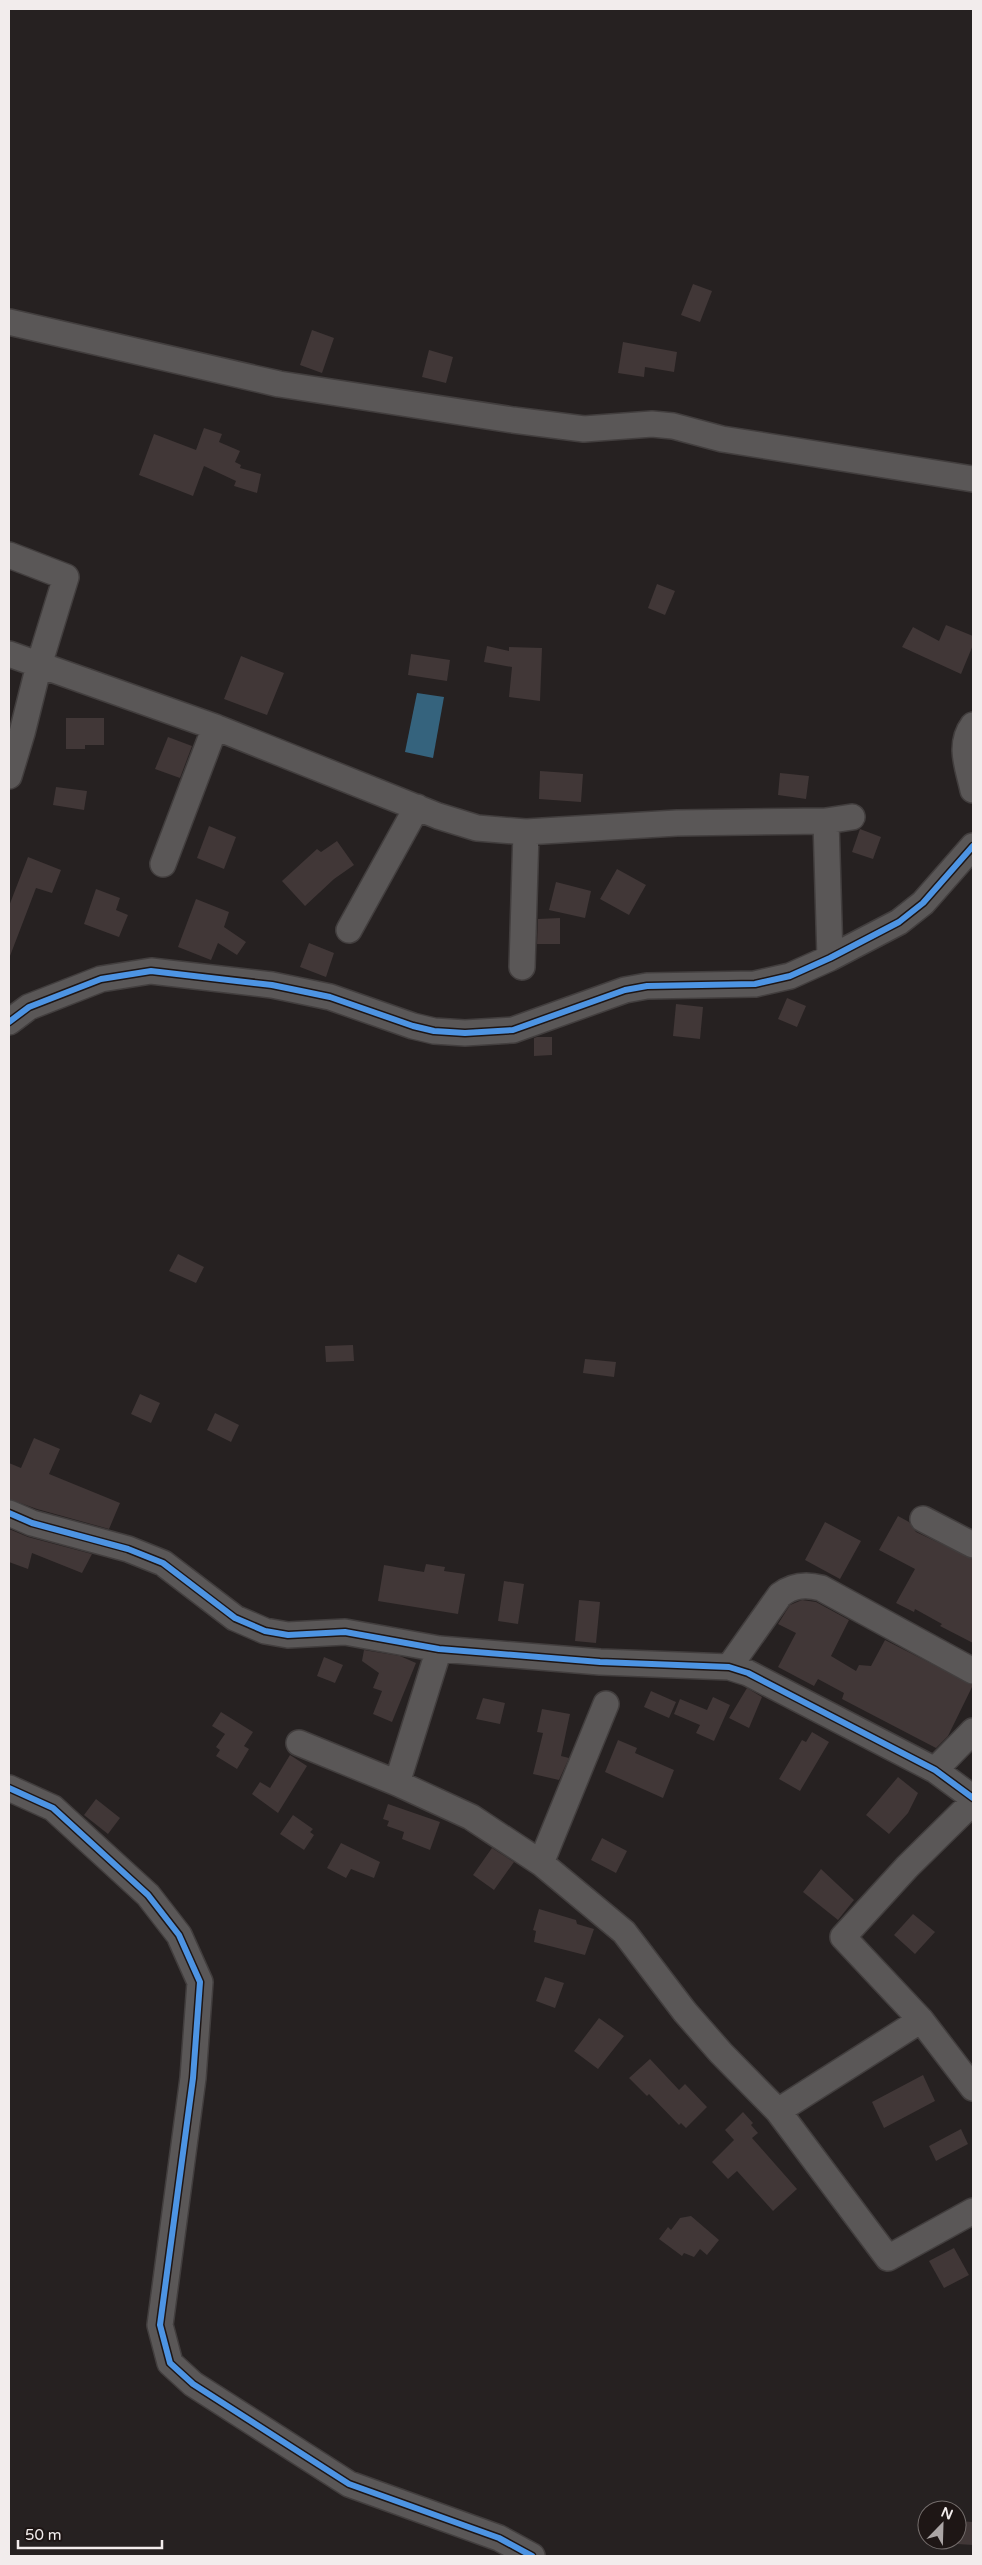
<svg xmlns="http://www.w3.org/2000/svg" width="982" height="2565" font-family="'Varela Round',sans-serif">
<rect width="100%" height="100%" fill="#262121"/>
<path fill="#35637d" d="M417,693L444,697L433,758L405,752Z"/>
<path fill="#413737" d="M693,284L712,291L700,322L681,315Z
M312,330L334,338L322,373L300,365Z
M623,342L677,352L674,372L645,367L644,377L618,373Z
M429,350L453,357L446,383L422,377Z
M204,428L222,434L219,442L240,451L235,462L241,465L240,468L261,474L257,493L234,486L236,481L204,466L193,496L139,475L154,434L196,450Z
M657,584L675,591L665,615L648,608Z
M946,625L973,636V645L961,674L902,647L913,627L939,641Z
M487,646L509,651V647L542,648L540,701L509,697L512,667L484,662Z
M411,654L450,660L447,681L408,675Z
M241,656L284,673L267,715L224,699Z
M66,718H104V745H85V749H66Z
M168,737L192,746L180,778L155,769Z
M540,771L583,774L581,802L539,799Z
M780,773L809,776L806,799L778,795Z
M56,787L87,791L84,810L53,805Z
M209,826L236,837L224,869L197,858Z
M860,829L881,837L873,859L852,852Z
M337,841L354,865L334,879L305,906L282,881L317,849L321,852Z
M28,857L61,870L52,893L36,888L10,956L9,906Z
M617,869L646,885L629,915L600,899Z
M556,882L591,891L585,918L549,910Z
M96,889L120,898L116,910L128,915L119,937L84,924Z
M196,899L229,912L224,927L246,942L237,955L218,943L211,960L178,947Z
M560,918V944H537L538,919Z
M309,943L334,953L326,977L300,967Z
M787,998L806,1006L797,1027L778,1019Z
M676,1004L703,1007L700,1039L673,1036Z
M537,1037H552V1055L534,1056V1038Z
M178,1254L204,1267L196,1283L169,1271Z
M353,1345L354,1361L326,1362L325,1346Z
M585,1359L616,1362L614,1377L583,1373Z
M140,1394L160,1403L151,1423L131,1414Z
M215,1413L239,1425L231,1442L207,1430Z
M34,1438L60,1449L49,1474L120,1503L109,1529L37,1509L9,1499V1463L21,1468Z
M898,1516L909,1522L916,1532L973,1559V1643L940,1626L942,1624L915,1609L914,1612L896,1603L915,1569L879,1550Z
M825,1522L861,1541L840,1579L805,1560Z
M9,1529L28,1537L92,1554L82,1573L32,1553L28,1569L9,1562Z
M426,1564L445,1567L444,1571L465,1574L458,1614L378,1601L384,1565L424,1572Z
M504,1581L524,1584L518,1624L498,1621Z
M579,1600L600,1602L596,1643L575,1641Z
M802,1600L816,1602L849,1620L831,1656L856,1671L859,1665L871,1666L885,1640L973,1685L948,1736L936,1748L842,1699L844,1693L818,1679L814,1686L778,1667L796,1633L778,1624L790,1605Z
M364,1650L400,1656L416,1663L392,1722L373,1714L382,1691L373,1688L379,1673L362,1661Z
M324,1657L343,1665L335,1683L317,1676Z
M747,1688L762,1697L749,1728L729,1718Z
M651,1691L676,1702L669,1718L644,1707Z
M713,1697L730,1705L714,1741L696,1733L700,1725L674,1714L680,1699L707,1710Z
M483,1698L505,1703L500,1724L476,1719Z
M542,1709L570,1714L561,1756L569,1758L559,1780L533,1774L543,1733L537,1732Z
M221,1712L253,1732L244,1746L249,1749L237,1769L216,1756L220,1750L216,1747L225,1734L212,1726Z
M812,1732L829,1742L800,1791L779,1779L802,1740L806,1742Z
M618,1740L637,1748L635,1753L674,1770L663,1798L605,1772Z
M290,1755L307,1766L278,1813L252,1794L260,1782L270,1788Z
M898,1777L918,1793L908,1813L889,1834L866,1815Z
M96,1799L120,1818L108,1834L84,1815Z
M388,1804L440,1822L430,1850L402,1839L404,1832L387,1826L389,1821L383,1819Z
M293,1815L313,1829L310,1832L314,1835L304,1850L280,1834Z
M602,1838L627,1851L616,1873L591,1860Z
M341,1843L380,1862L374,1878L351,1869L346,1878L327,1868Z
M492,1848L514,1862L494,1890L473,1875Z
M821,1869L854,1900L838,1920L803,1892Z
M539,1909L576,1920L577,1924L594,1929L585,1955L534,1942L536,1931L533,1930Z
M913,1914L935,1932L915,1954L894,1935Z
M545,1977L564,1983L555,2008L536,2001Z
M599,2018L624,2036L598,2069L574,2051Z
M650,2059L679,2090L685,2084L707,2107L686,2128L681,2123L679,2125L649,2094L647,2096L629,2078Z
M923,2075L935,2101L884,2128L872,2102Z
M743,2112L753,2123L751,2125L758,2133L752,2138L797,2189L773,2211L737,2171L728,2179L712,2162L734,2140L725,2130Z
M961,2129L968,2144L936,2161L929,2146Z
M691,2216L719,2240L707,2255L700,2249L694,2257L684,2253L682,2256L659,2239L668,2227L671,2230L680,2218Z
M954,2248L969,2275L944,2288L929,2261Z
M959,2521L973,2522V2545L957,2544Z"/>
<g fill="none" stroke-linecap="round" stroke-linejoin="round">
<g stroke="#423e3e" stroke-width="28">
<path id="minor" d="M9,322L279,384L513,420L584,429L652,424L673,426L722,439L973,479
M9,555L66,577L39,665L22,733L9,776
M9,654L215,727L438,816L477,828L526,832L677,823L826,821L852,817
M973,725C958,745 968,767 973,790
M826,821L830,958
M163,864L215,727
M349,930L417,807
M522,967L526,832
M9,1022L29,1007L101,979L151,971L272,985L330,997L413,1026L434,1031L465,1033L513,1030L625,990L647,986L755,984L790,976L830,958L899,922L923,903L973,846
M9,1513L32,1523L128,1549L163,1563L235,1618L265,1631L288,1635L345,1632L439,1649L600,1662L729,1667L748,1673L935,1770L973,1798
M923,1519L973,1545
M729,1667L780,1595C793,1585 806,1584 821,1588L973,1671
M299,1743L397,1783L471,1817L541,1863L624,1932L685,2012L721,2053L778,2111L888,2258L973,2211
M935,1770L973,1731
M397,1783L439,1649
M9,1788L53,1808L148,1895L179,1935L200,1982L193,2078L160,2325L170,2363L193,2384L349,2484L499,2538L532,2556
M973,1802L907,1867L843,1937L921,2020L973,2088
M541,1863L606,1704
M778,2111L921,2020"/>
</g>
<use href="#minor" stroke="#5a5757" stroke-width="25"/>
<g stroke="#1e1615" stroke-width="9">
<path id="cycleway" d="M9,1022L29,1007L101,979L151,971L272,985L330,997L413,1026L434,1031L465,1033L513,1030L625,990L647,986L755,984L790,976L830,958L899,922L923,903L973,846
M9,1513L32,1523L128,1549L163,1563L235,1618L265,1631L288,1635L345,1632L439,1649L600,1662L729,1667L748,1673L935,1770L973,1798
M9,1788L53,1808L148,1895L179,1935L200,1982L193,2078L160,2325L170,2363L193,2384L349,2484L499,2538L532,2556"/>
</g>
<use href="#cycleway" stroke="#4d94e3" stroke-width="6"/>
</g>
<rect width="982" height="2565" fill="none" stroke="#f2ecec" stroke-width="20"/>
<g transform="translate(942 2525) rotate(23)"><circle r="24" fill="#1e1615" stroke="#736c6b"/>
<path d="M0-4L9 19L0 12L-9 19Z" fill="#aba5a5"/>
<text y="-8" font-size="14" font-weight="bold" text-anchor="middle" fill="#f2ecec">N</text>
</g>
<path d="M18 2540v8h144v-8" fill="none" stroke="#f2ecec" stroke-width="2.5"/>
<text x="25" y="2540" font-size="15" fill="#f2ecec" stroke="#1e1615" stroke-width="4" paint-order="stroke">50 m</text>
</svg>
